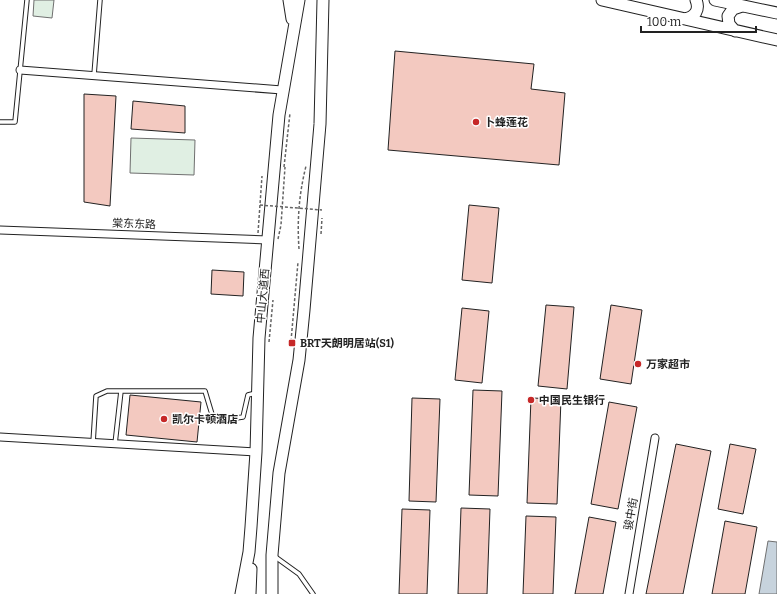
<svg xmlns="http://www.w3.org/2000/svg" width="777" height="594" font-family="Bitter,'Noto Sans SC',serif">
<rect width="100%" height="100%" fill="#fff"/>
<path fill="#e0efe3" stroke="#6f6f6f" d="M34,0H54L52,18L33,16Z
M131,138L195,140L194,175L130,173Z"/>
<path fill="#c7d3dd" stroke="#6f6f6f" d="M768,541L777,542V594H759Z"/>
<path fill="#f3c9c0" stroke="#222" d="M395,51L534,64L531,89L565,93L559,165L388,150Z
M84,94L116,96L110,206L84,202Z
M133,101L185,106V133L131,129Z
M469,205L499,208L492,283L462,280Z
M212,270L244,272L243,296L211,294Z
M546,305L574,307L567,389L538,386Z
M611,305L642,310L631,384L600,379Z
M462,308L489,311L482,383L455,380Z
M473,390L502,391L498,496L469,495Z
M130,395L201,402L197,442L126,435Z
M412,398L440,399L436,502L409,501Z
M531,398L561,399L557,504L527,503Z
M609,402L637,407L618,509L591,504Z
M676,444L711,451L683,594H646Z
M730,444L756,449L743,514L718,509Z
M461,508L490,509L487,594H458Z
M402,509L430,510L427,594H399Z
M526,516L556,517L553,594H523Z
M589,517L616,522L603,594H575Z
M725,521L757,527L745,594H712Z"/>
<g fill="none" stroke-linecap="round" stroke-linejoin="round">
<g stroke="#222" stroke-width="5.5">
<path id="service" d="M94,75L100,0
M0,122H15L27,0
M93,443L96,396L107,391H205L214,421L243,417L248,395L256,393
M115,444L121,391
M274,556L299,574L313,594"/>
</g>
<g stroke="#222" stroke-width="9">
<path id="minor" d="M20,70L282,90
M0,230L268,240
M0,437L256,452
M629,594L655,438"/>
</g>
<g stroke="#222" stroke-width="13">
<path id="primary" d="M602,0L777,40
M715,0L777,13
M685,19C695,17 700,10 696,0
M735,31L729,24L728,16L733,9L742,6"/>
</g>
<g stroke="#222" stroke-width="13">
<path id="trunk" d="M289,0L292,19
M241,594L249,552L251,527L256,452L259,338L279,115L299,0
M250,594L251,569
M272,594V555L279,473L299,360L304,310L320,124L323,0"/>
</g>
<path stroke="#646464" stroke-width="1.5" stroke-dasharray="3 2" stroke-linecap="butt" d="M284,167L290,113
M258,233L262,176
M321,234L322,218
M278,239L281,225L285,167
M299,249C297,220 299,194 306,166
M291,341L298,262
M269,342L273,300"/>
<use href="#service" stroke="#fff" stroke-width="3.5"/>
<use href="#minor" stroke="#fff" stroke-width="7"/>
<use href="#primary" stroke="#fff" stroke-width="11"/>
<use href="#trunk" stroke="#fff" stroke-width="11"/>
<path stroke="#646464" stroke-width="1.5" stroke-dasharray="3 2" stroke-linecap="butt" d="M260,205L322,210"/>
</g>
<g fill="#c62828" stroke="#fff" stroke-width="1.5">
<circle cx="476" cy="122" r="4"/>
<rect x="288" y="339" width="8" height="8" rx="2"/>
<circle cx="638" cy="364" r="4"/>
<circle cx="531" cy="400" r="4"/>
<circle cx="164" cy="419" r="4"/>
</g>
<g text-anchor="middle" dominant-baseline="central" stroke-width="3" stroke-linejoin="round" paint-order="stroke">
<g font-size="11" font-weight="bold" fill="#222" stroke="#fff" text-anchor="start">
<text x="484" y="122">卜蜂莲花</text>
<text x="300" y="343">BRT天朗明居站(S1)</text>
<text x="646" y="364">万家超市</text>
<text x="539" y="400">中国民生银行</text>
<text x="172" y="419">凯尔卡顿酒店</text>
</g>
<g font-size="11" fill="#222" stroke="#fff">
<text transform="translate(134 224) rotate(2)">棠东东路</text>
<text transform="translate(263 296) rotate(-85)">中山大道西</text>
<text transform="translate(631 514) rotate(-80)">骏中街</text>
</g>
</g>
<path d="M641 26v6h115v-6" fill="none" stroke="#222222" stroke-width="2"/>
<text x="647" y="26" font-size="12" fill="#222222" stroke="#ffffff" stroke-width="3" paint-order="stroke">100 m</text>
</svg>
